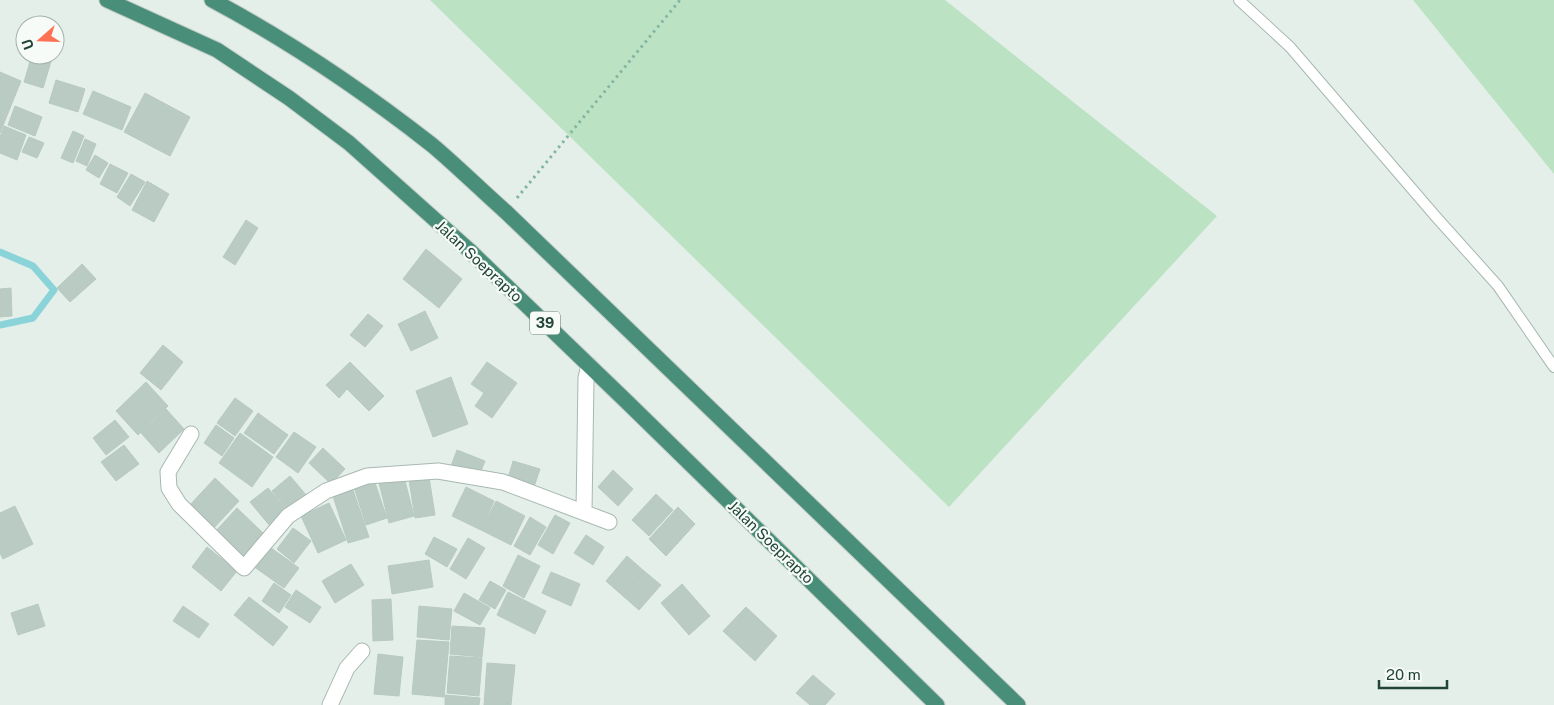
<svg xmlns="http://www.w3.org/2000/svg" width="1554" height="705" font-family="'Public Sans',sans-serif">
<rect width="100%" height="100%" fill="#e5efea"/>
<path fill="#bce2c4" d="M430,0H945L1217,216L949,507Z
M1413,0H1554V174Z"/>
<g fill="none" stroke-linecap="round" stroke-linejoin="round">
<path stroke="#89d3d9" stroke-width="7" d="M0,252L33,266L54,290L33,318L0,325"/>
</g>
<path fill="#bacbc3" stroke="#b7cac0" d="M32,55H53L43,88L24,82Z
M0,72L21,81L0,133Z
M56,80L85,89L78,112L49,103Z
M93,91L131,107L122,130L83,114Z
M145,93L190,117L170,156L124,132Z
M15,106L42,117L35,136L8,125Z
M4,126L26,135L17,160L0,153V137Z
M73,131L84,136L73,163L61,158Z
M29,137L44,143L37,158L22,152Z
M85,139L96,144L87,166L76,161Z
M95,155L108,163L99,178L86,170Z
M110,164L128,173L117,193L100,184Z
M131,174L145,182L130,206L117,197Z
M147,181L169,194L154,222L132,210Z
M246,220L258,228L235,265L223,257Z
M426,249L462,279L439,308L403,279Z
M82,264L96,279L70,302L57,288Z
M11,288L12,316L0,317V289Z
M425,311L438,338L411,351L398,324Z
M368,314L383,326L365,347L350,335Z
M163,345L183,362L161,390L140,373Z
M350,362L384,396L369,411L347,389L339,398L326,385Z
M487,362L517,383L492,418L475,406L484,393L471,384Z
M451,377L468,424L433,437L416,391Z
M146,382L168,406L138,435L116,411Z
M235,398L253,411L235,436L217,423Z
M166,409L184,429L159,453L141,433Z
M258,413L288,435L274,454L244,433Z
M115,420L129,437L106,455L93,438Z
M216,425L234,438L222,456L204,443Z
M294,432L316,447L298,473L276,457Z
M240,433L273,457L252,487L219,463Z
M124,445L139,464L116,481L101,462Z
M323,448L345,469L331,484L309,463Z
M457,450L485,461L479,476L451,466Z
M513,461L540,469L534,487L508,478Z
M613,470L633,489L618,506L598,487Z
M290,476L307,496L289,511L272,491Z
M404,477L414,516L389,523L379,483Z
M429,477L435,515L415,518L409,480Z
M215,478L239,501L212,530L188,507Z
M374,480L387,518L366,525L354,487Z
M352,487L369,537L348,543L332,493Z
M466,487L494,501L481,530L452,516Z
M268,488L288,511L270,526L250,502Z
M656,494L673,510L649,536L632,520Z
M496,501L525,516L511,545L481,530Z
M329,503L346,540L318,553L301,516Z
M15,506L33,544L3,559L0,553V513Z
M678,507L695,524L666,556L649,539Z
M237,508L264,534L240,560L213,534Z
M555,515L570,523L553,554L538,545Z
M530,517L546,527L530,555L514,546Z
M293,528L311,541L294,563L277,549Z
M586,535L604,547L593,565L574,553Z
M434,537L457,549L447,567L425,554Z
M468,538L485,548L466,579L450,569Z
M267,545L299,568L284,588L253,566Z
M207,547L237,571L221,591L192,567Z
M518,555L540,566L524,598L503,586Z
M627,556L644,571L623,596L606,581Z
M429,560L433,587L392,594L388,566Z
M351,564L364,585L335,603L322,581Z
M644,571L661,585L639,610L623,596Z
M551,572L580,584L571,606L542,593Z
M490,581L506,590L495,609L479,600Z
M274,583L291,595L279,613L262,601Z
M682,584L710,616L689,635L661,603Z
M296,590L321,607L310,623L285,607Z
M508,592L546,611L535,634L497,615Z
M464,593L490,608L480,625L454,611Z
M249,597L288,627L273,646L234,615Z
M391,599L393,640L373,641L372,600Z
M38,604L45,626L18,635L11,613Z
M183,606L209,624L199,638L173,621Z
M419,606L452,609L449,640L417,637Z
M746,607L777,636L755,661L723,631Z
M452,626L485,628L482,657L450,654Z
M417,640L449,642L444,697L412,694Z
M378,654L403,657L399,696L374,694Z
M450,656L482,658L479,696L447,693Z
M487,663L515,665L511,705H484Z
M813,675L835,694L825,705H810L796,693Z
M445,695L480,698L479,705H445Z"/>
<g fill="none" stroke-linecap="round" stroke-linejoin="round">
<g stroke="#a7b8b1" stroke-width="12">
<path id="service" d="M1239,0L1290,47L1437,218L1498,286L1554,367"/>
</g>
<g stroke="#a7b8b1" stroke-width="17">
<path id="minor" d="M191,434L168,472L169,488L179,504L244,568L288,516L326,491L367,476L438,471L503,482L609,522
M584,512L586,378L589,365
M330,705L347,668L362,651"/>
</g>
<g stroke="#c1cbc7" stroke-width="17">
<path id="trunk" d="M107,0L217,50L289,98L349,143L469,250L626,401L937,705
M212,0C289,41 363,91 432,145C457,166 481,190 506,212L1018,705"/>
</g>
<path stroke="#83b6a2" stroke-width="3" stroke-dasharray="2.5 4" stroke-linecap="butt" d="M517,198L680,0"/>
<use href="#service" stroke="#fff" stroke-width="10"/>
<use href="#minor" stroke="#fff" stroke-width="15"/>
<use href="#trunk" stroke="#488e78" stroke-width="15"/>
</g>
<g text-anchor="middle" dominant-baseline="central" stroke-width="4.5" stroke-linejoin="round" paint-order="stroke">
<rect fill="#f6fbf8" stroke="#627b72" stroke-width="1" x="530" y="311.5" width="30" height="23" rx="4"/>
<g font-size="14" font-weight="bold" fill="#224438">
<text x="545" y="323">39</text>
</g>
<g font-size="15" fill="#224438" stroke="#f6fbf8">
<text transform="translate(479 261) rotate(43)">Jalan Soeprapto</text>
<text transform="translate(771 542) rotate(44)">Jalan Soeprapto</text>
</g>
</g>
<g transform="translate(40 40) rotate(250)"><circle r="24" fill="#f6fbf8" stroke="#a1b2ab"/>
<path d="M0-4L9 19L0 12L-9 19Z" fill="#fe7154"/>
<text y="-8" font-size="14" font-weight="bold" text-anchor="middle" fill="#224438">U</text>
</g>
<path d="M1379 680v8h68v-8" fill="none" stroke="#224438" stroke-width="2.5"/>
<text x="1386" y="680" font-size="15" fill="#224438" stroke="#f6fbf8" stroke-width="4" paint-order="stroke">20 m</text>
</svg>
